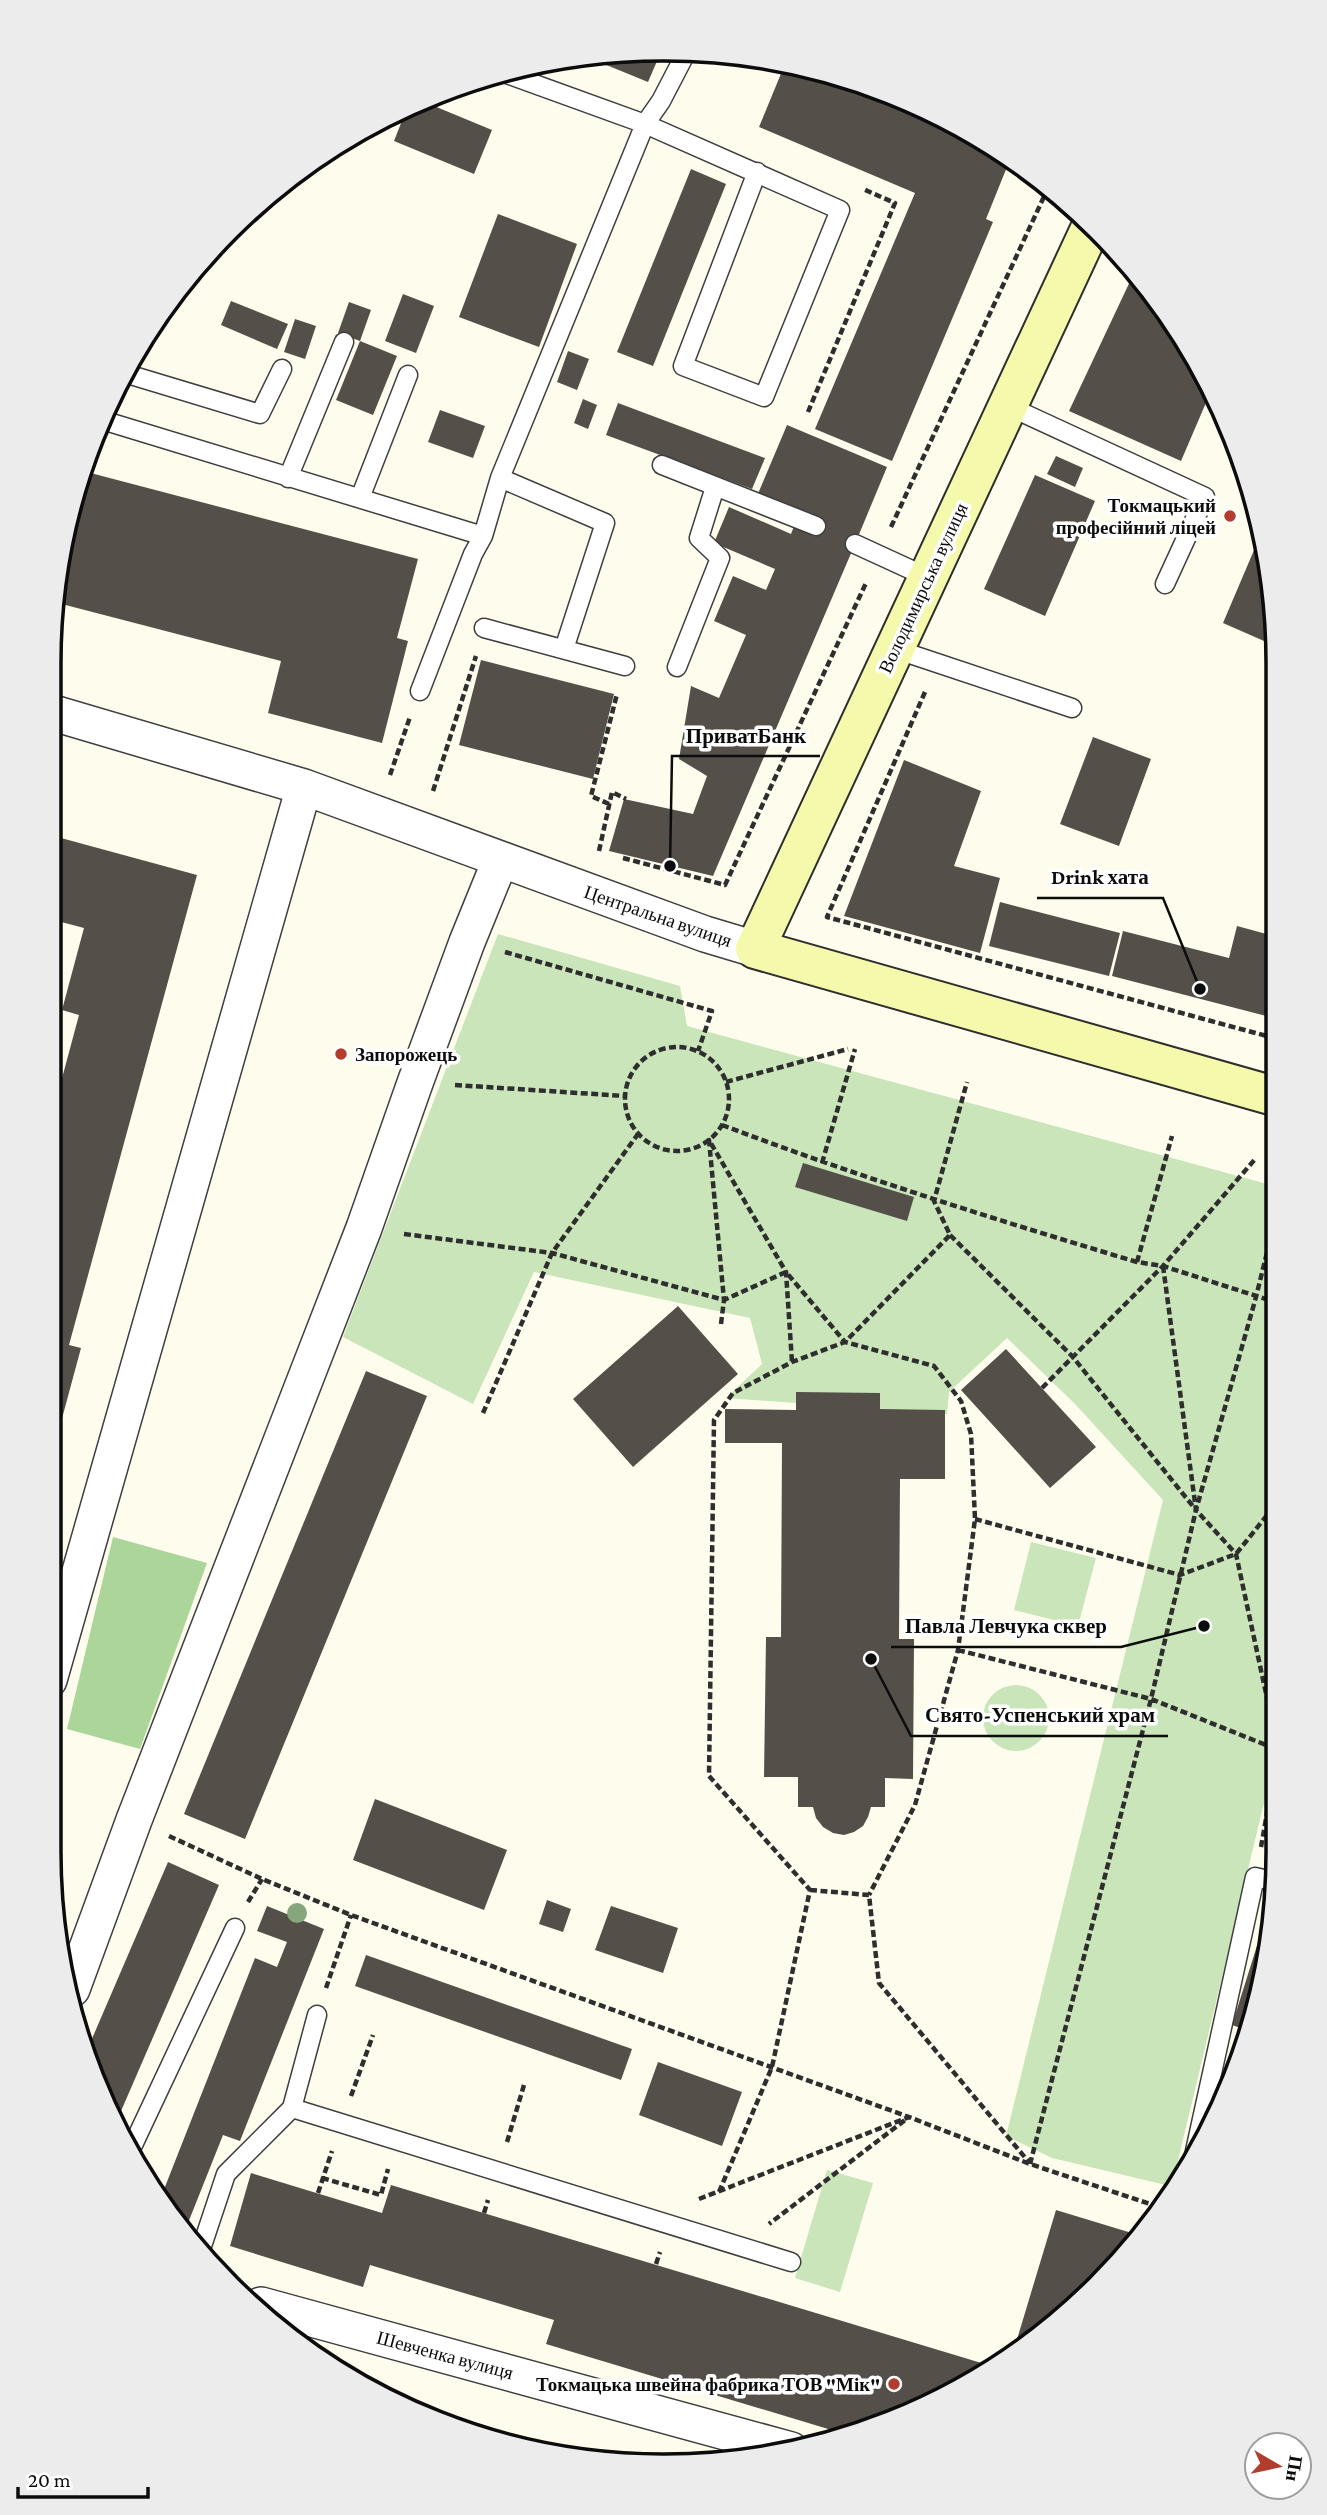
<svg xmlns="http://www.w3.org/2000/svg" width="1327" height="2515" font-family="'Crimson Pro',serif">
<rect width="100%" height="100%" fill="#fefded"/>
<path fill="#c9e5b9" d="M498,934L680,986L687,1026L1275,1186V1262L1273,1271L1275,1273L1276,1753L1173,2181L1170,2186L1052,2158L1006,2136L1163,1500L1075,1404L1007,1338L949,1392L947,1414L726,1398L762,1364L750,1318L534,1272L473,1404L343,1337Z
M1031,1542L1096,1558L1078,1626L1014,1610Z
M983 1718a33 33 0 1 1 66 0a33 33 0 1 1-66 0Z
M827,2170L873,2183L840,2292L795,2278Z"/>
<path fill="#abd599" d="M113,1537L207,1563L140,1749L67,1729Z"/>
<path fill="#544f49" d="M661,52L648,82L582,55L584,54Z
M785,64L823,70L936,113L1009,162L986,219L993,222L892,461L815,429L915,193L759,127Z
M422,101L492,130L474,174L394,141L407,108Z
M691,169L726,184L653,366L617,352Z
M498,214L577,244L539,347L459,317Z
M1133,275L1174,322L1211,391L1181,461L1069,411Z
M403,294L434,306L416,353L385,341Z
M231,301L288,324L277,349L221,325Z
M349,302L371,310L360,341L338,333Z
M295,319L316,326L305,359L284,352Z
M360,341L397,356L373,415L336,400Z
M568,351L589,359L577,390L557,382Z
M583,399L597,405L588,429L574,423Z
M618,403L765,458L752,489L606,435Z
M440,410L485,426L473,458L428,442Z
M787,425L887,467L855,544L713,876L609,851L624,799L693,814L707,776L679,759L691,686L719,698L746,635L714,621L733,576L766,590L775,569L714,543L729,507L791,534L796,521L757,496Z
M1056,456L1083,468L1075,487L1047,474Z
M83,471L418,559L397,638L408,641L382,743L268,713L281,661L54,602L70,504Z
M1035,475L1095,501L1045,616L984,589Z
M1260,536L1273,583V645L1223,623Z
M481,660L614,694L593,779L459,745Z
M1093,737L1151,759L1119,846L1060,824Z
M904,760L981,791L954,866L1000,878L980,953L844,916Z
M50,835L197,875L69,1345L81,1348L50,1463V1123L79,1015L62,1010L84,928L50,919Z
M1000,902L1120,933L1109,976L989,946Z
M1237,926L1274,936V1018L1112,976L1123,931L1229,958Z
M803,1163L914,1197L907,1221L795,1187Z
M678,1306L738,1374L633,1467L573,1399Z
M1006,1349L1096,1447L1050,1488L961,1390Z
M366,1371L427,1396L245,1839L184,1814Z
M796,1392L880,1393V1409L945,1410V1479H900L899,1639H914L913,1779L885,1778V1807H871L868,1817L863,1826L854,1832L844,1835L833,1833L823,1827L816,1818L813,1807H798V1777H764L766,1637H781L782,1443H725V1409L796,1410Z
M375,1799L507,1850L484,1910L353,1860Z
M168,1862L219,1885L118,2118L85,2055Z
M547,1900L571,1909L563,1932L539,1924Z
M267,1906L324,1929L240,2141L223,2135L186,2228L175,2224L161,2197L255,1958L277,1967L287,1942L257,1931Z
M611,1906L678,1928L663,1973L595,1950Z
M1267,1914L1273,1916L1257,2010L1249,2031L1232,2025Z
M366,1955L632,2049L621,2080L355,1986Z
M658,2062L742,2092L722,2146L639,2115Z
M251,2173L382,2213L391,2185L988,2365L935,2403L848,2435L546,2344L554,2320L370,2265L363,2287L230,2246Z
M1056,2210L1135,2234L1098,2286L1015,2346Z"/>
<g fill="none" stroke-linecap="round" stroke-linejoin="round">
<g stroke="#3f3f3f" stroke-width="21">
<path id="lane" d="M504,73L645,124L840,210L764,397L683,366L757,172
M124,373L260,414L282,369
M1008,406L1205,497L1165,584
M102,420L483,536L500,478L645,124L661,101L687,51
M662,465L816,526
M288,478L344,342
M500,478L605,523L564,649
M360,498L408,375
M855,544L929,578
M484,628L625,666
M895,649L1072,708
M677,667L720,558L699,538L715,487
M420,691L473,554L483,536
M292,2108L317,2015
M133,2145L235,1928
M1195,2151L1255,1877L1277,1882
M201,2249L226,2174L292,2108L791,2262"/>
</g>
<g stroke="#3f3f3f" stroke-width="38">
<path id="street" d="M50,712L304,787L705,934L755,949
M49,1680L304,787
M72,1989L134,1820L364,1228L415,1083L467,942L500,861
M261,2305L791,2450"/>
</g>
<g stroke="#2e2e2e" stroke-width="42">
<path id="secondary" d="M1091,227L755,949L1274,1096"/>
</g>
<path stroke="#2e2e2e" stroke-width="4.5" stroke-dasharray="7 3.5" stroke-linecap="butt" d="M808,412L895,203L863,189
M891,527L1048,188
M925,692L827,917L1274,1038
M390,775L410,717
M433,791L476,656
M609,804L591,796L617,694
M599,851L612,792L626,799
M623,858L725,885L866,583
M505,952L712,1011L698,1051
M625 1099a52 52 0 1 1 104 0a52 52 0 1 1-104 0Z
M726,1082L848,1049
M455,1085L625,1096
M722,1125C859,1177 997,1220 1137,1262L1163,1266L1275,1302
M822,1163L855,1049
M404,1234L552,1253L724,1300L786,1272L845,1342L934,1366L961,1401L971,1434L975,1519L958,1650L915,1805L869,1895
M950,1235L1072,1356L1196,1510
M1137,1262L1172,1136
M1163,1266L1196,1510L1236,1554L1276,1740
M721,1324L724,1300L709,1140L786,1272L792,1362
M1042,1388L1163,1266L1256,1158
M483,1413L552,1253L638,1134
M975,1519L1180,1575L1236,1554L1276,1504
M958,1650L1151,1699L1276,1749
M169,1836L262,1879L351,1915L909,2117L1030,2164L1156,2206
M1261,1847L1276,1762
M810,1890L869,1895L879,1983L1028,2161
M248,1902L262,1879
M326,1988L351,1915
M80,2042L87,2027
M351,2096L373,2035
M507,2142L524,2085
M1030,2164L1151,1699L1196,1510L1256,1297L1275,1220
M322,2178L381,2195L388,2169
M719,2192L772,2067L810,1890L709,1776L714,1420L733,1393L792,1362L845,1342L950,1235L934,1201L967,1082
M318,2193L332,2151
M699,2199L909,2117L769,2224
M484,2213L488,2200
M656,2264L660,2252"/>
<use href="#lane" stroke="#fff" stroke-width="18"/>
<use href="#street" stroke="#fff" stroke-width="35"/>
<use href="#secondary" stroke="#f5f9ac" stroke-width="38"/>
</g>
<circle fill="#86a67d" cx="297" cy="1913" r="10"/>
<g fill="#b23d2e" stroke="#fff" stroke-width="2.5">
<circle cx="1230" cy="516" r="7"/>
<circle cx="341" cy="1054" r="7"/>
<circle cx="894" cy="2384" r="7"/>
</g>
<g text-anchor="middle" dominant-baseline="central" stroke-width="7" stroke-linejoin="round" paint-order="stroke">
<g font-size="19" font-weight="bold" fill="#0c0c0c" stroke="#fff" text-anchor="end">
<text x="1216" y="505">Токмацький<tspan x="1216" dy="22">професійний ліцей</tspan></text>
<text x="355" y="1054" text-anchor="start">Запорожець</text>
<text x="880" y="2384">Токмацька швейна фабрика ТОВ "Мік"</text>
</g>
<g font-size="19" fill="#0c0c0c" stroke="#fff">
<text transform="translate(923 588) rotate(-65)">Володимирська вулиця</text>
<text transform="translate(658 916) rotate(19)">Центральна вулиця</text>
<text transform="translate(445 2355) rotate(15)">Шевченка вулиця</text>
</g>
</g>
<path d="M0 0H1327V2515H0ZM663 61H664A602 602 0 0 1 1266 663V1852A602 602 0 0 1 664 2454H663A602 602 0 0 1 61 1852V663A602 602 0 0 1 663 61Z" fill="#ececec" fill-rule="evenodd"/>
<path fill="none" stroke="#0c0c0c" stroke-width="3.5" d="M663 61H664A602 602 0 0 1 1266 663V1852A602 602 0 0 1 664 2454H663A602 602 0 0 1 61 1852V663A602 602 0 0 1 663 61Z"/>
<path fill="none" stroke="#0c0c0c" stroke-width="2.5" d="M670 866L672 756H820M1200 989L1163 898H1037M1204 1626L1121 1647H891M871 1659L911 1736H1168"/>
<g fill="#0c0c0c" stroke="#fff" stroke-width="2.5">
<circle cx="670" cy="866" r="7"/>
<circle cx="1200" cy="989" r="7"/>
<circle cx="1204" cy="1626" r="7"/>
<circle cx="871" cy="1659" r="7"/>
</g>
<g font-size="21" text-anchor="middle" font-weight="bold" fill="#0c0c0c" stroke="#fff" stroke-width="7" stroke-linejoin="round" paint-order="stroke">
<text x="746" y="743">ПриватБанк</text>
<text x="1100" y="884">Drink хата</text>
<text x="1006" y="1633">Павла Левчука сквер</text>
<text x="1040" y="1722">Свято-Успенський храм</text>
</g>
<g transform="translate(1278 2466) rotate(99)"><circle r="33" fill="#ffffff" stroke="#9e9e9e" stroke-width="2"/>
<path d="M0-5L12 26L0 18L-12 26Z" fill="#b23d2e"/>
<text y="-10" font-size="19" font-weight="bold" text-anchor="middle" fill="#0c0c0c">Пн</text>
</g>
<path d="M18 2487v10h130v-10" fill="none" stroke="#0c0c0c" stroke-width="3.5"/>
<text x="28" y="2487" font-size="21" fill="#0c0c0c" stroke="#ffffff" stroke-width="5" paint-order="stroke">20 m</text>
</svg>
